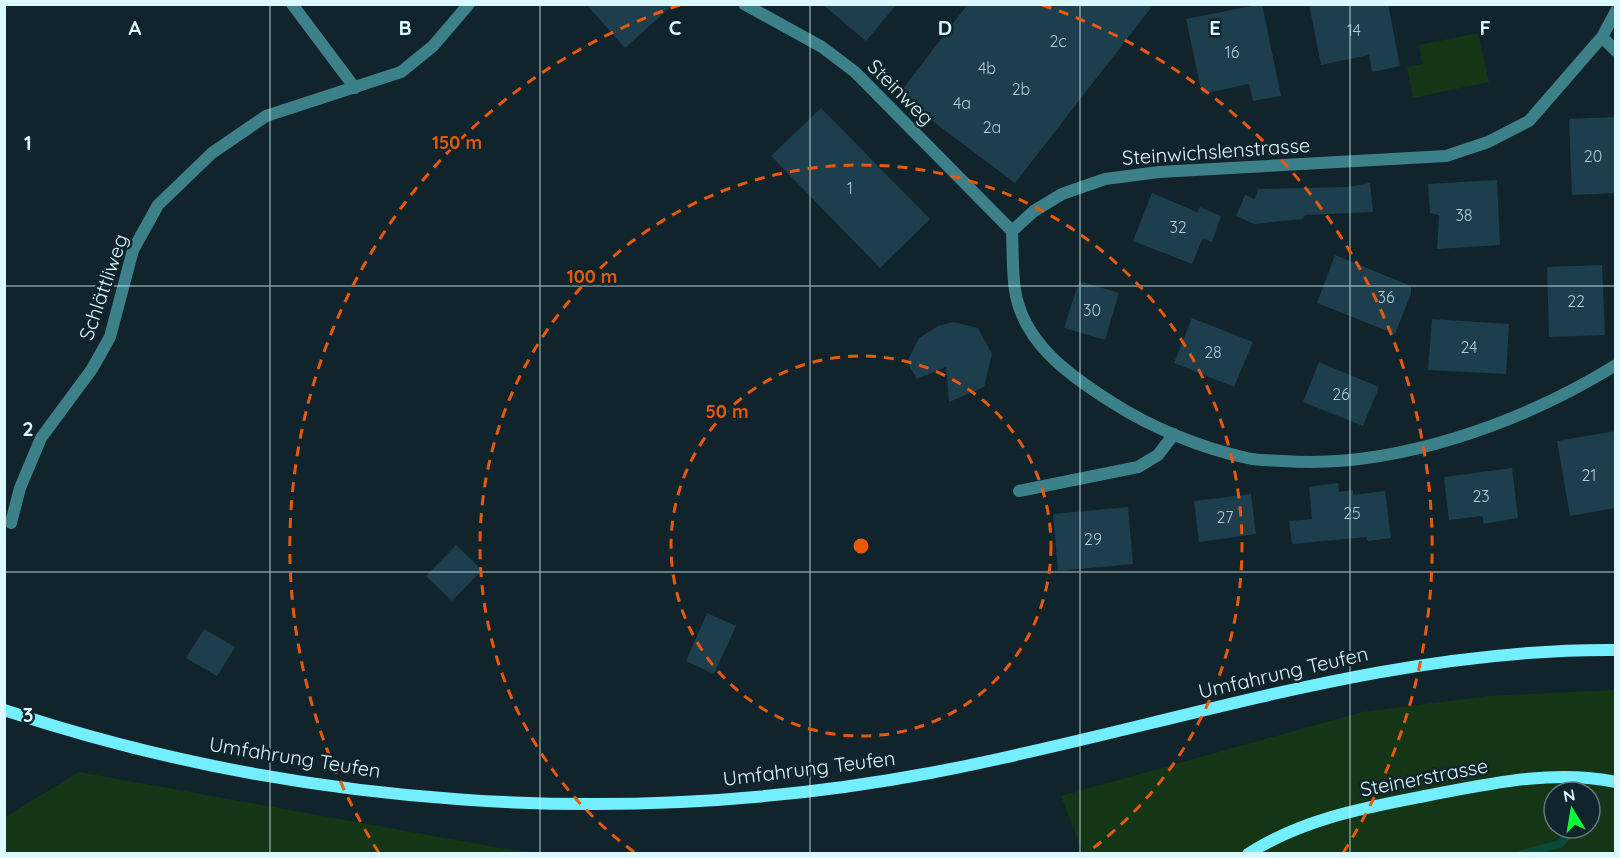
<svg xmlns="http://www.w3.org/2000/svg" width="1620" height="858" font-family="Quicksand,sans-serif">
<rect width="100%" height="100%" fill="#11242b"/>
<path fill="#143516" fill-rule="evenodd" d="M1478,33L1489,82L1413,98L1407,67L1422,64L1419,45Z
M1615,690V853H1083L1061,796L1362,712L1488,696ZM1554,792H1590V828H1554Z
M79,772L512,850L548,853H5V817Z"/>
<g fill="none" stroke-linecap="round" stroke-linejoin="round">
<path stroke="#0b4a39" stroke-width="8" d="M1522,854L1560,844L1575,828"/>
</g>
<path fill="#1d3e4c" d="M586,4H674L625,48Z
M822,4H897L866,41Z
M968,4H1154L1015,183L898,95Z
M1262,4L1281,96L1253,101L1249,84L1202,94L1186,19Z
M1309,4H1388L1400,66L1372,72L1369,55L1321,65Z
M821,108L930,219L880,268L771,156Z
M1616,117V193L1572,195L1569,119Z
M1497,180L1500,245L1437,249L1439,215L1430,213L1428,184Z
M1370,183L1373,212L1305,215L1303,219L1254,224L1236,216L1245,195L1255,199L1258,189L1347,187Z
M1152,193L1197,212L1200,207L1221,216L1212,242L1203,238L1192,264L1133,241Z
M1335,255L1411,286V294L1395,334L1317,303Z
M1602,265L1605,335L1549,337L1547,267Z
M1079,281L1119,293L1105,340L1064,328Z
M1192,318L1253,342L1234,387L1174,363Z
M1432,319L1509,324L1506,374L1428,370Z
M953,322L978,328L992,354L984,387L949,402L946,367L917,379L907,362L919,338L938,326Z
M1319,362L1379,387L1363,426L1303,402Z
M1616,431V508L1570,516L1557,441Z
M1512,468L1518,518L1484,524L1482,516L1449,520L1444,477Z
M1338,483L1339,492L1353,490V495L1385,491L1391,538L1368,541L1366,537L1292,544L1289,521L1312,519L1309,487Z
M1251,494L1256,534L1199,542L1194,501Z
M1128,507L1133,564L1058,571L1053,514Z
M456,545L482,570L452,601L426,576Z
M707,613L736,626L714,674L686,661Z
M204,629L235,647L217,676L186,658Z"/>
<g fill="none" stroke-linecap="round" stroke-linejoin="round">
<path stroke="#3c808a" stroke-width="12" d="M292,4L355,88
M744,4L822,47L855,72L1012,231
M1616,11L1602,37L1529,121L1488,142L1446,156L1159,172L1105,179L1062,194L1034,211L1012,231C1013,250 1012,271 1015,290C1023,343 1070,376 1113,403C1152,428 1201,448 1247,458C1259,461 1272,460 1284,461C1395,469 1522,423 1616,365
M1602,37L1616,51
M1019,491L1138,467L1158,455L1174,434
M11,523L20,488L41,438L92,369L110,337L133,250L158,205L212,153L266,116L401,72L433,46L469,4"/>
<path stroke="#73eeff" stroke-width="12" d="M4,710C299,808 625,830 930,773C1159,730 1380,648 1616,650
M1248,854C1302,819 1363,808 1425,796C1488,784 1552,769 1616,782"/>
</g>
<path fill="none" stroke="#dbf8ff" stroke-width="1.5" stroke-opacity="0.55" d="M270,4V854M540,4V854M810,4V854M1080,4V854M1350,4V854M4,286H1616M4,572H1616"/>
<g fill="none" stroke="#e8590c" stroke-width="3" stroke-dasharray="10 8">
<circle cx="861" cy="546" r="190"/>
<path d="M634 852A381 381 0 1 1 1088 852"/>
<path d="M379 853A571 571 0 0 1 680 5M1042 5A571 571 0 0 1 1343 853"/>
</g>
<g text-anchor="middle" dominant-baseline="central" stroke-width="5" stroke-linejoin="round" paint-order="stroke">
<g font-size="16" fill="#accad2">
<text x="1354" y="30">14</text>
<text x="1058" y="41">2c</text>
<text x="1232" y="52">16</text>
<text x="987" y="68">4b</text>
<text x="1021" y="89">2b</text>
<text x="962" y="103">4a</text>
<text x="992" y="127">2a</text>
<text x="1593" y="156">20</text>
<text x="850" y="188">1</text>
<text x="1464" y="215">38</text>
<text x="1178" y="227">32</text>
<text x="1386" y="297">36</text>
<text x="1576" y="301">22</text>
<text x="1092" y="310">30</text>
<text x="1469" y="347">24</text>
<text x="1213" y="352">28</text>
<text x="1341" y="394">26</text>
<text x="1589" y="475">21</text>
<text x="1481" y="496">23</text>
<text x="1352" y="513">25</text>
<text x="1225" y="517">27</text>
<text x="1093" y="539">29</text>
</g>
<g font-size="20" fill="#dbf8ff" stroke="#11242b">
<text transform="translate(901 92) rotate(45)">Steinweg</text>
<text transform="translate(1216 151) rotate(-4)">Steinwichslenstrasse</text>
<text transform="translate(103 287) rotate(-71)">Schlättliweg</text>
<text transform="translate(1283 672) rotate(-13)">Umfahrung Teufen</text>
<text transform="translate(295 757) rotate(9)">Umfahrung Teufen</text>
<text transform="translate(809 768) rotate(-7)">Umfahrung Teufen</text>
<text transform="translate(1424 777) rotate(-11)">Steinerstrasse</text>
</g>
</g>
<g font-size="20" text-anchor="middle" font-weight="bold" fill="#dbf8ff" stroke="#11242b" stroke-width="5" stroke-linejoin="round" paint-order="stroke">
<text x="135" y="35">A</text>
<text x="405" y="35">B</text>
<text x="675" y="35">C</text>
<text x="945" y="35">D</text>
<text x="1215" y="35">E</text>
<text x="1485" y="35">F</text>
<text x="28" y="150">1</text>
<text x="28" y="436">2</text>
<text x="28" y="722">3</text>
</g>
<circle cx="861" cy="546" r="9" fill="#e8590c" stroke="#11242b" stroke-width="3"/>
<g font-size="18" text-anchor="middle" font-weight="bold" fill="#e8590c" stroke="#11242b" stroke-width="5" stroke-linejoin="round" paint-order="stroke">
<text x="457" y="149">150 m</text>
<text x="592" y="283">100 m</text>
<text x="727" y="418">50 m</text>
</g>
<rect width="1620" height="858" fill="none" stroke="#dbf8ff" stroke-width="12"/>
<g transform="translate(1572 810) rotate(349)"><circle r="28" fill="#11242b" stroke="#627980" stroke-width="1.5"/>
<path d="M0-4.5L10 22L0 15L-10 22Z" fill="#08ff37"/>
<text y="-9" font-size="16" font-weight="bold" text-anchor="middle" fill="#dbf8ff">N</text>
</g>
</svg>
